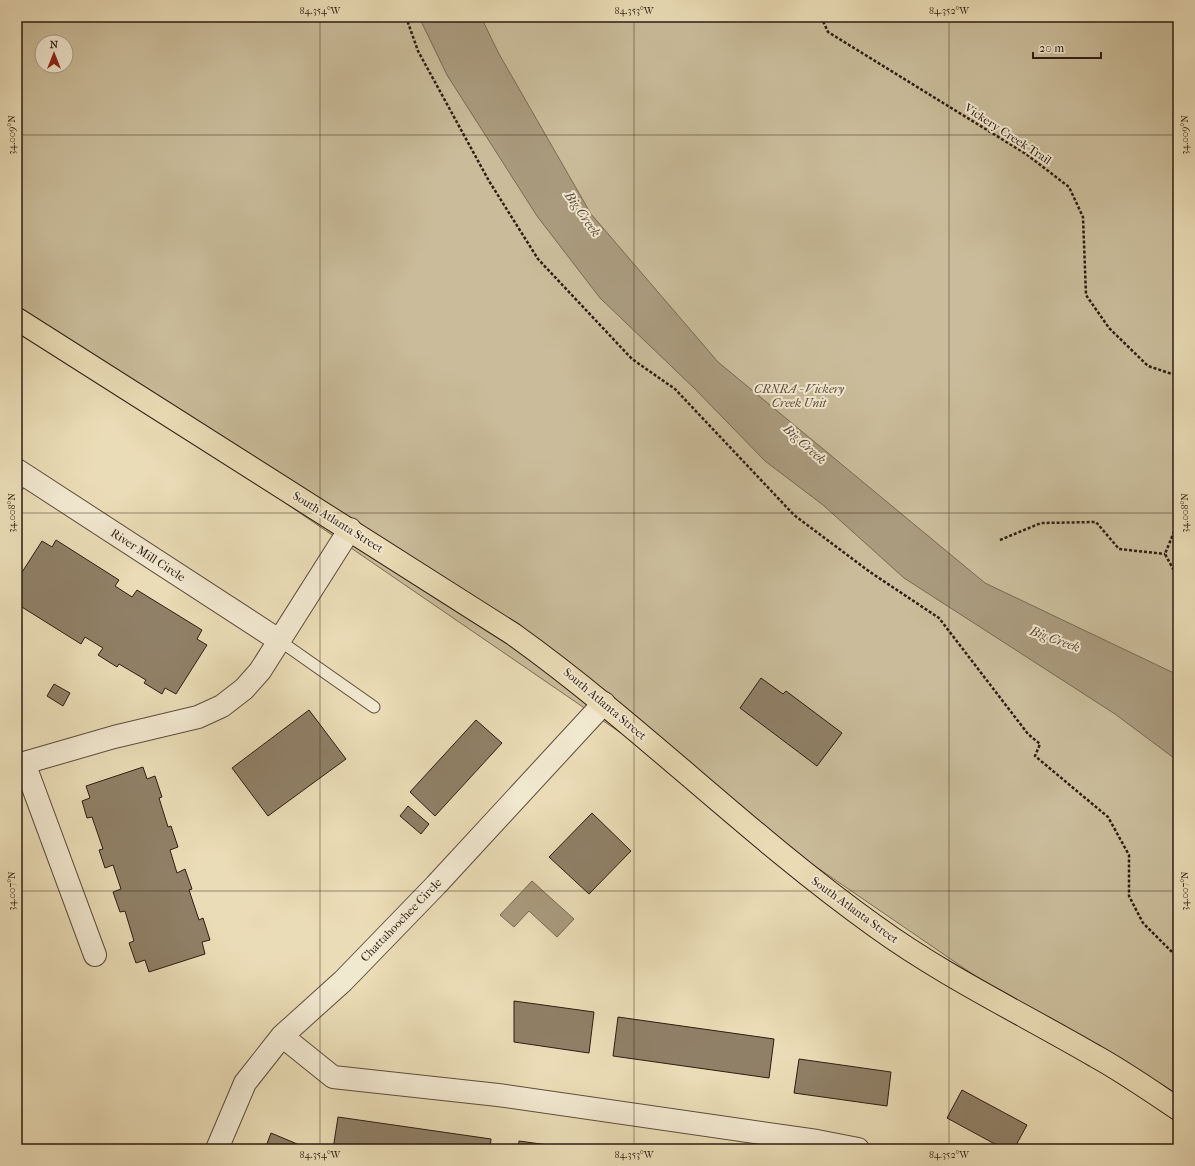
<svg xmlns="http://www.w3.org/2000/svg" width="1195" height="1166" font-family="'IM FELL French Canon',serif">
<rect width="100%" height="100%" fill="#eadcb6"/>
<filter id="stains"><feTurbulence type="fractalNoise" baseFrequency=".005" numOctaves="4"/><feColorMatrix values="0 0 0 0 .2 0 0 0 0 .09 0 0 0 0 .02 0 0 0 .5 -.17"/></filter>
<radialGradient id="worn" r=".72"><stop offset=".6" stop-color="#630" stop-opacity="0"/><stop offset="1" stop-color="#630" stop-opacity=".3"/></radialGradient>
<path fill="#cabc9a" stroke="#7c6c56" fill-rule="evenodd" d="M17,17H1178V1109L1041,1021L17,319ZM42,42H66V66H42Z"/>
<path fill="#aa9b7e" stroke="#786953" d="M419,17H481L499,54L591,214L718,362L985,583L1178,675V761L1115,714L904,578L823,505L765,461L694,388L600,298L537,216L447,75Z
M532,881L574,919L557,937L529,911L514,927L500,915Z"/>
<path fill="#908067" stroke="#2e1d12" d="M56,540L119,580L115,586L132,597L137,590L202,630L197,639L207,645L176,694L165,688L162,694L144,683L146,680L119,664L117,667L98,655L103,648L85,637L81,644L17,604L20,596L17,594V580L42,541L52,547Z
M761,678L783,694L786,691L842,733L817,766L740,708Z
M54,684L70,693L63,706L47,696Z
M309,710L346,759L268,816L232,768Z
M476,720L502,743L435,816L410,792Z
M143,767L147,779L155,776L162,797L159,798L168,827L171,826L178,847L170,850L177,873L185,869L192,889L189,890L199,920L203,918L210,940L202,942L205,954L149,972L145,960L136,963L129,943L134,941L125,911L120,912L113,892L121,889L113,865L105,868L99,850L103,849L92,817L87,818L82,801L90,798L86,786Z
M408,806L429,824L421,834L400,816Z
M592,813L631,851L589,894L549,857Z
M514,1001L594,1012L589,1053L514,1042Z
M618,1017L774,1039L769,1078L613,1056Z
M799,1059L891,1072L887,1106L794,1093Z
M962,1090L1027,1125L1014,1149H1004L947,1118Z
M338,1117L491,1139L490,1149H333Z
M271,1133L309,1149H265Z
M519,1141L577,1149H518Z"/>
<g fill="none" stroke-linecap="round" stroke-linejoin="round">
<g stroke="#5d4d3b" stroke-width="13">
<path id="service" d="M17,487L24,475
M280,641L374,707"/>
</g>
<g stroke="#5d4d3b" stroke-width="24">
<path id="minor" d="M17,470L280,641
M24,763L95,955
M17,765L114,737L198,717L222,706L244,689L260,671L350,529
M282,1036L333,1077L498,1095L817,1141L858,1149
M217,1149L245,1083L282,1036L343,981L436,885L604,703"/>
</g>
<g stroke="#2e1d12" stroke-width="24">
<path id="primary" d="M17,319L513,634C639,724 749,836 875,926C944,976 1021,1013 1095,1056C1124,1072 1151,1091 1178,1109"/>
</g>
<path stroke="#2e1d12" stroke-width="2.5" stroke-dasharray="3 2" stroke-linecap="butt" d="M406,17L418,51L489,181L538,259L632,359L675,389L794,515L870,572L939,618L1028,734L1040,744L1035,756L1108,817L1129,855V896L1143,923L1178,958
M821,17L828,32L1026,154L1069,187L1083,217L1086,295L1109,328L1148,366L1178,376
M1178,522L1165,554L1178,578
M1000,540L1041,523L1096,522L1119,549L1165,554"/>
<use href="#service" stroke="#f1e8d0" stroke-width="11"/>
<use href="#minor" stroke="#f1e8d0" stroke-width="22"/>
<use href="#primary" stroke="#eadcb6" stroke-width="22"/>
</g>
<path fill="none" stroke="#2e1d12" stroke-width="1" stroke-opacity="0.45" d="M320,17V1149M634,17V1149M949,17V1149M17,135H1178M17,513H1178M17,891H1178"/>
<g text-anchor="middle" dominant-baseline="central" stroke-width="4" stroke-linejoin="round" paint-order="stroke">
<g font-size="12" fill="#2e1d12" stroke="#f1e8d0">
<text transform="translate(1008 134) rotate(33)">Vickery Creek Trail</text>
<text transform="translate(338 522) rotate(32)">South Atlanta Street</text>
<text transform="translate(148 555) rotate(33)">River Mill Circle</text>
<text transform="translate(605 704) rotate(40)">South Atlanta Street</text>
<text transform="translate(855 910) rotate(36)">South Atlanta Street</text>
<text transform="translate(401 920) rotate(-46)">Chattahoochee Circle</text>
</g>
<g font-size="12" font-style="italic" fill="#5d4d3b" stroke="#f1e8d0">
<text x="799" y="389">CRNRA - Vickery<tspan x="799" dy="14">Creek Unit</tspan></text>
</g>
<g font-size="13" font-style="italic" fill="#594938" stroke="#f1e8d0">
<text transform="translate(583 214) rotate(55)">Big Creek</text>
<text transform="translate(805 444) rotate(42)">Big Creek</text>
<text transform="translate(1055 639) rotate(20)">Big Creek</text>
</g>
</g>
<rect width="1195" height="1166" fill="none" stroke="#eadcb6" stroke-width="44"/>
<g transform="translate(54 54)"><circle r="19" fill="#f1e8d0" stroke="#a39784"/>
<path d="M0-3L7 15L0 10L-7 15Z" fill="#8f2418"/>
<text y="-6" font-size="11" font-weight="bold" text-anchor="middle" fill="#2e1d12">N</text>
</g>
<path d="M1033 52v6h68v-6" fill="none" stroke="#2e1d12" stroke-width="2"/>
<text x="1039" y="52" font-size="12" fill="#2e1d12" stroke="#f1e8d0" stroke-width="3" paint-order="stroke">20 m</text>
<rect x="22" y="22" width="1151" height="1122" fill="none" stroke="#2e1d12" stroke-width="1.5"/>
<g font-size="10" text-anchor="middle" fill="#2e1d12">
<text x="320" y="14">84.354°W</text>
<text x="634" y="14">84.353°W</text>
<text x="949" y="14">84.352°W</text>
<text transform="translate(11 135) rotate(-90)" y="4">34.009°N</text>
<text transform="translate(1184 135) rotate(-90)" y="4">34.009°N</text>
<text transform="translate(11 513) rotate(-90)" y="4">34.008°N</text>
<text transform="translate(1184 513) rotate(-90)" y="4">34.008°N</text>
<text transform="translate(11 891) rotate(-90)" y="4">34.007°N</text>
<text transform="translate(1184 891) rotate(-90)" y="4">34.007°N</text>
<text x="320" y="1158">84.354°W</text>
<text x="634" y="1158">84.353°W</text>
<text x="949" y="1158">84.352°W</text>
</g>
<rect width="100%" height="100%" filter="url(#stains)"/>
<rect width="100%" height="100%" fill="url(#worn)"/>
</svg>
